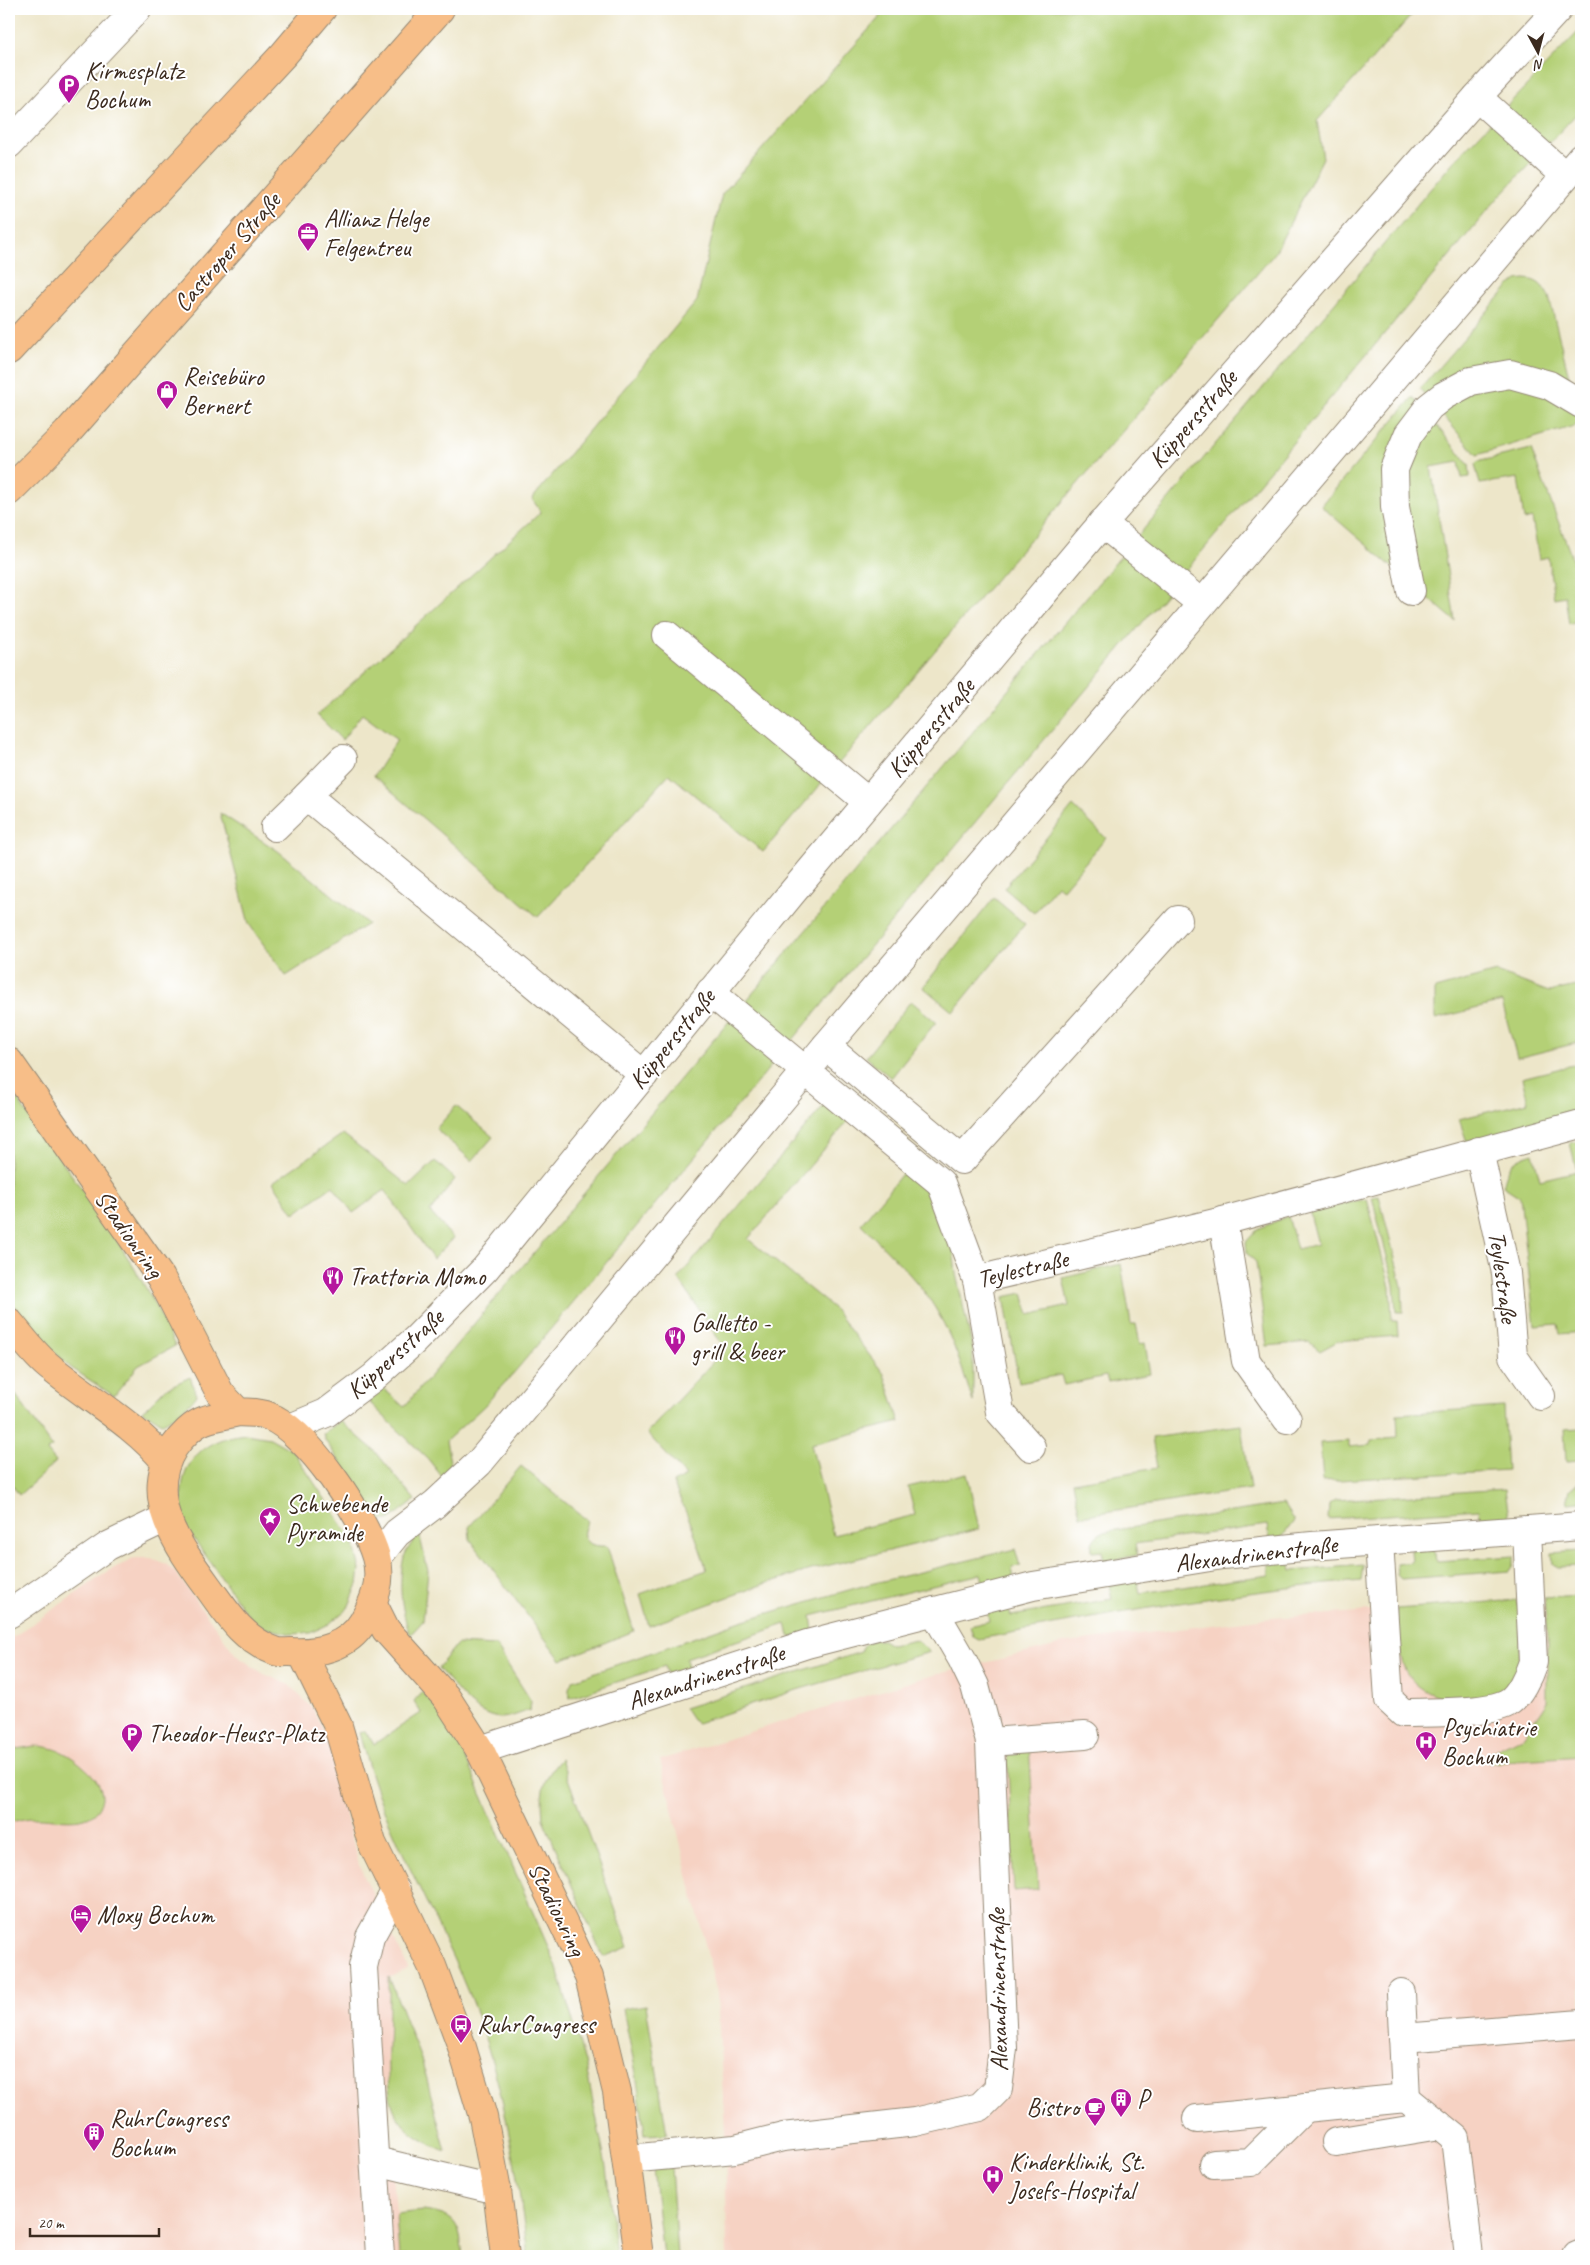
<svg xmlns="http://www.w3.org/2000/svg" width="1590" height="2265" font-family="Caveat,sans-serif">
<rect width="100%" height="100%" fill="#fff"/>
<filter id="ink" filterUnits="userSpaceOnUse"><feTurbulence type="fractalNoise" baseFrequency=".02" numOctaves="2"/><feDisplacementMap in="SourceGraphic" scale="10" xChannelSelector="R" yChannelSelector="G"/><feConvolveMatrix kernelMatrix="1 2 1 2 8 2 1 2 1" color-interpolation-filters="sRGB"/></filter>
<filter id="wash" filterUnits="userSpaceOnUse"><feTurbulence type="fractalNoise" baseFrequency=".0096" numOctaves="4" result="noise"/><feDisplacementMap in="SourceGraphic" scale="20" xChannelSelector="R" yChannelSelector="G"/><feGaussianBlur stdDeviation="1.12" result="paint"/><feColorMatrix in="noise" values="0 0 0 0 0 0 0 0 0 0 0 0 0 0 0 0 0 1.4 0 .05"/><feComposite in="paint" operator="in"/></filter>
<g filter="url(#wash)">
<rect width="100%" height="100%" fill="#ede6c9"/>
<path fill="#f6d2c3" d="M136,1558H151L166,1564L176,1573L236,1655L264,1674L288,1684L313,1709L330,1745L338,1786L359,1865L408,1968L389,1978L387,2086L399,2256H9V1640L110,1570Z
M1581,1596V2256H727L725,2131L717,1993L660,1760L926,1677L1067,1643L1260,1619Z"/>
<path fill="#b4d076" stroke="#787d4a" d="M887,9H1417L1317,121L1323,158L1275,253L763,852L669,774L538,917L374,776L397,740L362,714L342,740L317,715L541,512L532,499L697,301L722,194Z
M1581,29V109L1498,198L518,1368L484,1406L446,1441L452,1472L443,1478L428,1459L368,1401L383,1388L404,1407L1454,161Z
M1525,279C1539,280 1543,286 1549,297L1581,424L1477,455L1420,389L1510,285L1517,280Z
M1413,397L1469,465L1470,477L1462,478L1459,462L1431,467L1455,621L1321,506Z
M1531,449L1581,582V619L1569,624L1565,596L1554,598L1548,557L1539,559L1532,518L1524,520L1518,478L1480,484L1475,464L1477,462Z
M1073,806L1106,838L1063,889L1057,885L1034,913L1004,888Z
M220,813L278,851L368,924L286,976L249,924Z
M994,898L1025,924L953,1012L923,987Z
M1496,972L1549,992L1581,985V1042L1517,1058L1502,1002L1435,1019V989Z
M911,1001L936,1022L891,1078L866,1057Z
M1581,1063V1116L1468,1145L1459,1119L1528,1102L1522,1078Z
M9,1088C67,1171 134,1252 175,1346L138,1366L114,1396L70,1367L31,1330L9,1298Z
M826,1103L849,1120L748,1239L833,1308L884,1374L900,1422L811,1444L833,1535L915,1515L908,1487L967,1473L979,1529L818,1568L764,1584L649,1626L640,1594L707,1570L692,1526L673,1483L686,1476L647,1433L725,1349L678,1278Z
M456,1106L493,1137L472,1161L436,1129Z
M343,1134L409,1186L435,1161L455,1179L430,1212L453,1238L433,1259L385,1190L353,1213L333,1186L294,1214L273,1182Z
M1581,1141V1332L1560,1334L1558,1324L1535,1326L1520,1197L1503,1186C1509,1164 1512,1160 1533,1153L1540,1180L1577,1171L1570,1143Z
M906,1169L940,1199L952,1239L956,1274L973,1350V1402C963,1371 954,1341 938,1313C921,1282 886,1250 861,1224Z
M1379,1196L1402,1286L1403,1312H1396L1394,1285L1372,1197Z
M1367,1199L1390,1287L1392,1320H1397L1398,1336L1338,1341L1320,1351L1309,1342L1267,1346L1256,1262L1247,1254L1246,1242L1258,1229L1288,1216L1297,1249L1318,1244L1309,1210Z
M1121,1264L1131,1324H1136L1140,1344L1145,1343L1150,1374L1108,1382L1106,1376L1064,1385L1061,1375L1019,1383L1004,1297L1023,1293L1029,1315L1069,1306L1063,1278Z
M190,1377L197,1395C194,1401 169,1421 162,1423L143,1411L165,1389Z
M9,1385L52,1447L47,1451L56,1462L19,1495L9,1480Z
M1503,1407L1507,1470L1323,1481L1320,1443L1349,1441V1447L1370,1445L1371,1440L1398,1438L1397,1414Z
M340,1421L375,1451L415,1500L389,1520L380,1521L325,1440L323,1434Z
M1241,1425L1250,1489L1080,1516L1073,1482L1157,1468L1152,1438Z
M1581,1428V1460L1566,1461L1564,1429Z
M246,1434L270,1438L293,1451L353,1541L360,1570L358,1584L348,1608L329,1624L310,1633L292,1634L265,1628L253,1621L244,1610L187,1529C171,1478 190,1440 246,1434Z
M521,1466L588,1521C577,1540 588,1547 607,1546L634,1631L561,1660L470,1539L469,1527Z
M1577,1483H1581V1502L1567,1503L1570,1489Z
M1505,1489L1509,1518L1481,1520L1479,1509L1328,1519L1329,1504L1336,1500Z
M1283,1504L1294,1521L1282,1537L1270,1539L1268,1525L1135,1544L1137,1555L1104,1562L1102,1551L1092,1552C1091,1542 1093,1537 1103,1532Z
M419,1533L428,1571L423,1621L410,1635C401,1610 398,1583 404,1557C407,1549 414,1540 419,1533Z
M1434,1547L1436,1561L1514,1556V1565L1510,1571L1401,1579L1397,1575L1396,1564L1412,1562L1411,1550Z
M1015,1549L1020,1566L1012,1567L1014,1580L984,1586L981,1574L811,1616L813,1631L793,1637L789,1635L786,1624L686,1658L688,1668L668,1676L665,1666L569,1698V1688L573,1680L741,1621L866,1585Z
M1581,1551V1566L1558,1567L1553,1564L1552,1553Z
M1290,1559L1292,1571L1363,1565L1361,1581C1232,1591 1106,1615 979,1639L973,1636L970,1626L989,1621L987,1610L1006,1604L1011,1616L1112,1599L1109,1585L1137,1579L1140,1593L1269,1575V1564Z
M1581,1596V1756L1488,1762V1754L1524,1736L1547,1701V1639L1544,1598Z
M1517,1600L1521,1611L1519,1673C1514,1678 1509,1685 1503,1689C1473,1708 1422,1703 1405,1670C1398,1655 1398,1625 1396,1609Z
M872,1640H883L891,1645L916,1640L930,1652L800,1689L697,1723L692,1720L684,1708L861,1652L864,1645Z
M457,1644L496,1646L531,1701L530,1710C521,1713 510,1718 500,1718C473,1716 455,1686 438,1668Z
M422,1692L440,1711L454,1732L556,1965L585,2062L606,2166L616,2256H528C517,2170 504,2083 472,2002C448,1942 416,1885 391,1826C377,1796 368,1765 359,1733L365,1731L374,1744L421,1713L414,1701Z
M1029,1745L1038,1889L1014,1891L1007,1747Z
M35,1746C56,1746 71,1755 86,1769C94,1776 103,1787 102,1798C97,1830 56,1817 35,1818C26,1818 17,1820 9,1823V1750Z
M561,1759L629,1947L603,1957L543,1819C541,1790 541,1781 561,1759Z
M389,1977L422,2062L446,2151C389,2129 387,2104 388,2048C389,2024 389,2001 389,1977Z
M646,2005L667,2134L645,2135L636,2073L623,2009Z
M671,2167L677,2256H663L653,2169Z
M422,2211C457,2215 459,2223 463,2256H399L396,2214Z"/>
</g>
<g filter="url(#ink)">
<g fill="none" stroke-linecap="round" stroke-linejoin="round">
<g stroke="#948874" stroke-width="30">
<g id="minor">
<path d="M1477,97L1565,176"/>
<path d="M9,144L137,9"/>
<path d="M1102,523L1201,603"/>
<path d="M1411,591L1395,507L1394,469L1408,435L1429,407L1443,396L1471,381L1510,374L1549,385L1581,404"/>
<path d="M667,635L868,802"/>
<path d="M343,759L307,796L644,1075"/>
<path d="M275,827L307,796"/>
<path id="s1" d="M710,992L941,1183L977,1280L1223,1221L1581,1124"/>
<path d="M826,1046L962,1160L1178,920"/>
<path d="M1479,1151L1506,1273L1513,1356L1541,1396"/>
<path d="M1223,1221L1246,1361L1287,1419"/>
<path d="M977,1280L1000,1412L1031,1447"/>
<path d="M290,1428L326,1413L374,1377L415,1340L485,1269L791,894L1094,533L1477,97L1558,9"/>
<path d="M1379,1541L1389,1700L1403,1713C1428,1712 1486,1714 1507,1703C1519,1697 1529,1674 1533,1662L1527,1530"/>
<path d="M377,1558L397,1533L435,1504L479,1463L826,1046L1581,158"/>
<path d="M9,1614L108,1546L166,1518"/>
<path d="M990,1742L1085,1735"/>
<path d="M480,1750L807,1644L1033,1586L1222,1555L1312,1546L1581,1526"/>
<path d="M1401,1993L1406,2098"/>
<path d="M1403,2038L1581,2024"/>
<path d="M1197,2119L1406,2098L1455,2138L1469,2256"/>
<path d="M1336,2142L1439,2125"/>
<path d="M628,2159L735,2149L783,2137L915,2122L980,2107L998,2089L1003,2048L990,1742L975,1686L962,1659L934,1611"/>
<path d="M376,2161L497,2190"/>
<path d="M1214,2164L1251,2162L1305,2108"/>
<path d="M380,2256L363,1967L370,1937L396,1890"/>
<path d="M1576,2256L1581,2254"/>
</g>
</g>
<g stroke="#948874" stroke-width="30">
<path id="major" d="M9,350L284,54L322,9
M9,491L67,433L440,9
M9,1062L161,1278L220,1393L238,1412
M9,1322C22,1337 35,1356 51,1368C89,1399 133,1423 165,1461
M238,1412C247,1413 260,1412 268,1416C307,1430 365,1518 376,1557C383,1581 374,1602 363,1622C348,1647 317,1654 290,1652C285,1652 279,1653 275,1651C243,1640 227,1613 208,1587C178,1546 142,1497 174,1447C181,1437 193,1424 205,1420C215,1416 227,1415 238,1412Z
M373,1604L386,1630L446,1697L480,1750L589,1977L617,2092L639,2256
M302,1653L338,1726L372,1843L432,1966L461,2044L483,2117L497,2190L505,2256"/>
</g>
<use href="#minor" stroke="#fff" stroke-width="28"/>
<use href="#major" stroke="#f7be88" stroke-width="28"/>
</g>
</g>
<defs>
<g id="parking-pin" transform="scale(1.125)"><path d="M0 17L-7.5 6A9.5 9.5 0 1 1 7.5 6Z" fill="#b5179e" stroke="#fff"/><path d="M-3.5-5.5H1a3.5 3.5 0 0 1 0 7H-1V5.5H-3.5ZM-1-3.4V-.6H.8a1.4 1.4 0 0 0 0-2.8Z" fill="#fff"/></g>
<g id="office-pin" transform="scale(1.125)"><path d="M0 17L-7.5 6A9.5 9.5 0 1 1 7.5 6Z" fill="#b5179e" stroke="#fff"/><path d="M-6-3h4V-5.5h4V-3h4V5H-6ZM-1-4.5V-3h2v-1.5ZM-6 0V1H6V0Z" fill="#fff"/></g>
<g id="shop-pin" transform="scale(1.125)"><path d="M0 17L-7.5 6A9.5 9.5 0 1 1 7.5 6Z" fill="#b5179e" stroke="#fff"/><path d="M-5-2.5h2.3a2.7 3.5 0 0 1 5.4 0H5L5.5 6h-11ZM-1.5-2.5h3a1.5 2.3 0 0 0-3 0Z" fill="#fff"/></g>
<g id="restaurant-pin" transform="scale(1.125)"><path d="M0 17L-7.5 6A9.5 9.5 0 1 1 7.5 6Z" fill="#b5179e" stroke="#fff"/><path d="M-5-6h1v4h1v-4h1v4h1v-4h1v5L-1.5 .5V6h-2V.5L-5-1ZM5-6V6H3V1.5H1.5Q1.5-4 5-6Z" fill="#fff"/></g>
<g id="sight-pin" transform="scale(1.125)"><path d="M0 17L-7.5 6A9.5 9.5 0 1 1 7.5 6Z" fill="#b5179e" stroke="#fff"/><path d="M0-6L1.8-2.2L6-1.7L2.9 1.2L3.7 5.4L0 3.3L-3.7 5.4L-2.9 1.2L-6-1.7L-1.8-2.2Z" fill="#fff"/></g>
<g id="hospital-pin" transform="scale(1.125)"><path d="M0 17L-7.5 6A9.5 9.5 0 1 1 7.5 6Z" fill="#b5179e" stroke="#fff"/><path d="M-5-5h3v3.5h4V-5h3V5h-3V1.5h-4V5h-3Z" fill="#fff"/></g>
<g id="hotel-pin" transform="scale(1.125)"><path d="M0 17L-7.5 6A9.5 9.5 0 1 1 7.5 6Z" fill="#b5179e" stroke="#fff"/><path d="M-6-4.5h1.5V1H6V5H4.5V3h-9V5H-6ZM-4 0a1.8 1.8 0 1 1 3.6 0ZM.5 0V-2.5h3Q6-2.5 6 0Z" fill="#fff"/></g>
<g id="bus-pin" transform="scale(1.125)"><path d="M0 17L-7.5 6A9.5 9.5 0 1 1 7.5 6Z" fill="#b5179e" stroke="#fff"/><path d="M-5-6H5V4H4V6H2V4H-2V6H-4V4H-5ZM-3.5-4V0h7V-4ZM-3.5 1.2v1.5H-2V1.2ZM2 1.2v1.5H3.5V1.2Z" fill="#fff"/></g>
<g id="building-pin" transform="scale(1.125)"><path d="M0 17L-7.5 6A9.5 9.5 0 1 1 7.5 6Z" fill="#b5179e" stroke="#fff"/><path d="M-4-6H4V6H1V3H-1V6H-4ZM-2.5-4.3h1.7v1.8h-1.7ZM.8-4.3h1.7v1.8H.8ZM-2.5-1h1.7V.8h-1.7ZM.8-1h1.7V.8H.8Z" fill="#fff"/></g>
<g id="cafe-pin" transform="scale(1.125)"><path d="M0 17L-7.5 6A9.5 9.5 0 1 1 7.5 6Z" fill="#b5179e" stroke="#fff"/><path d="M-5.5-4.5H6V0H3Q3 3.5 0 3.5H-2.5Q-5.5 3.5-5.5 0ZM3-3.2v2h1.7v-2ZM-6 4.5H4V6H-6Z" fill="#fff"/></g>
</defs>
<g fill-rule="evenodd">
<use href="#parking-pin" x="69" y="85"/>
<use href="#office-pin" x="308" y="233"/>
<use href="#shop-pin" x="167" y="391"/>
<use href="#restaurant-pin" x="333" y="1277"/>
<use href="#restaurant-pin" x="675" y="1337"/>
<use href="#sight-pin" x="270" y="1518"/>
<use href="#parking-pin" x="132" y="1734"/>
<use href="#hospital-pin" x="1426" y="1742"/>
<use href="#hotel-pin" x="81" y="1915"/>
<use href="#bus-pin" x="461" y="2025"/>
<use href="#building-pin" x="1121" y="2099"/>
<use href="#cafe-pin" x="1095" y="2108"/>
<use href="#building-pin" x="94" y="2133"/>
<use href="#hospital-pin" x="993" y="2176"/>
</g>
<g text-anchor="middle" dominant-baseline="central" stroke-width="4" stroke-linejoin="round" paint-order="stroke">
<g font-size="25" fill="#3b2a1e" stroke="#fff" text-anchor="start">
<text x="85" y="71">Kirmesplatz<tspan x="85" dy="29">Bochum</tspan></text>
<text x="324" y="219">Allianz Helge<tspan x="324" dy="29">Felgentreu</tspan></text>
<text x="183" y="377">Reisebüro<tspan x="183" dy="29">Bernert</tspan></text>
<text x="349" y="1277">Trattoria Momo</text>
<text x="691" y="1323">Galletto -<tspan x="691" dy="29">grill &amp; beer</tspan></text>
<text x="286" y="1504">Schwebende<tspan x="286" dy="29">Pyramide</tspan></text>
<text x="1442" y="1728">Psychiatrie<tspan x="1442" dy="29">Bochum</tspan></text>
<text x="148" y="1734">Theodor-Heuss-Platz</text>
<text x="97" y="1915">Moxy Bochum</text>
<text x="477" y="2025">RuhrCongress</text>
<text x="1137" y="2099">P</text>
<text x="1079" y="2108" text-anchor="end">Bistro</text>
<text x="110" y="2119">RuhrCongress<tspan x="110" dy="29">Bochum</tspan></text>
<text x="1009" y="2162">Kinderklinik, St.<tspan x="1009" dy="29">Josefs-Hospital</tspan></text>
</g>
<g font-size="25" fill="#3b2a1e" stroke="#fff">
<text transform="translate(227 252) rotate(-49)">Castroper Straße</text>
<text transform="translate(1193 419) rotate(-49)">Küppersstraße</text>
<text transform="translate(931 728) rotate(-50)">Küppersstraße</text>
<text transform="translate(672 1039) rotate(-51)">Küppersstraße</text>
<text transform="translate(129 1234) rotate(55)">Stadionring</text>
<text stroke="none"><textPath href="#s1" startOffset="450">Teylestraße</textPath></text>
<text transform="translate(1503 1277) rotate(82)">Teylestraße</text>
<text transform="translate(395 1354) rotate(-42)">Küppersstraße</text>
<text transform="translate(1256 1554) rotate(-7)">Alexandrinenstraße</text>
<text transform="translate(706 1677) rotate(-18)">Alexandrinenstraße</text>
<text transform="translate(557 1909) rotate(64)">Stadionring</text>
<text transform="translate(998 1990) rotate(-91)">Alexandrinenstraße</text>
</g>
</g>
<rect width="1590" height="2265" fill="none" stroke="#fff" stroke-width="30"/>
<g transform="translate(1538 52) rotate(173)" stroke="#ffffff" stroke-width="4" paint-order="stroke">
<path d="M0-4L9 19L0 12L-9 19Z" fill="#3b2a1e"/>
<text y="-8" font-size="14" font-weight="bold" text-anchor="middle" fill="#3b2a1e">N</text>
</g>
<path d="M30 2228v8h129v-8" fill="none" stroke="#3b2a1e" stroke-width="2.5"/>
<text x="38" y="2228" font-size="15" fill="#3b2a1e" stroke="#ffffff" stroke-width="4" paint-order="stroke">20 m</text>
</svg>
